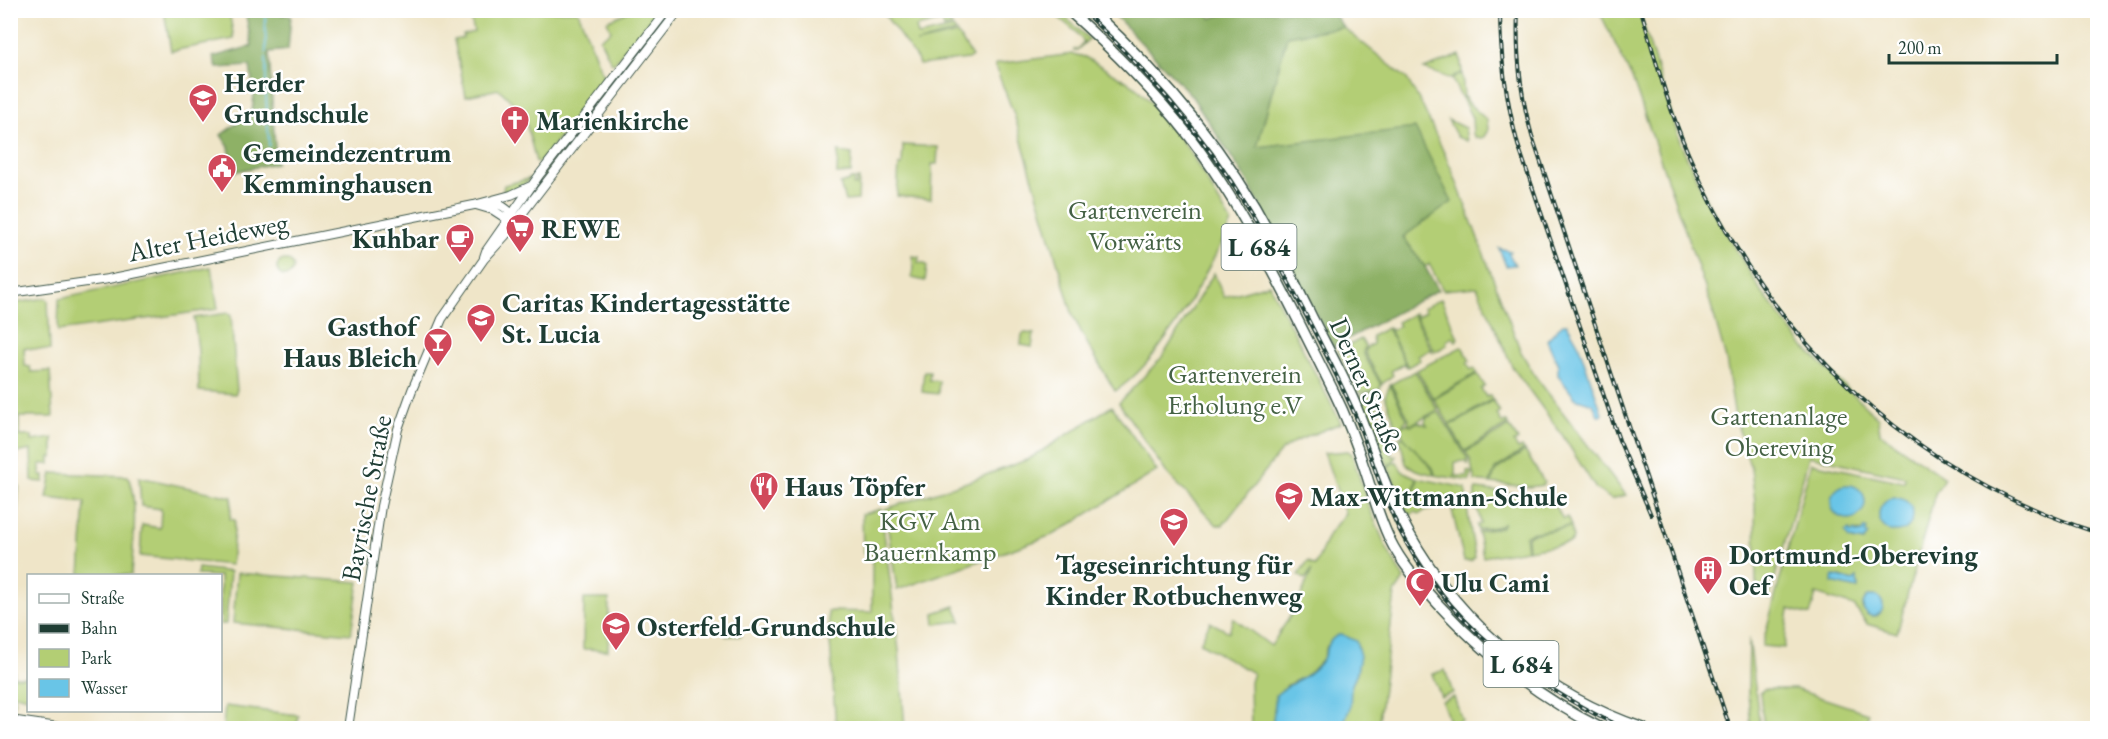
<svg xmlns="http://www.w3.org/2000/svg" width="2108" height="739" font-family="'EB Garamond',serif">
<rect width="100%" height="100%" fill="#fff"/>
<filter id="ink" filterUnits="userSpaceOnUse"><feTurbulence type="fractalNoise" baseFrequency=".0167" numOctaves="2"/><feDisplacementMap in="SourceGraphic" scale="12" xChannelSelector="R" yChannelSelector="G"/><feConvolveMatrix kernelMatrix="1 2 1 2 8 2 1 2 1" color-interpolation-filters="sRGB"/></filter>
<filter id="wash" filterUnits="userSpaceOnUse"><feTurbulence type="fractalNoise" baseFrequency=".008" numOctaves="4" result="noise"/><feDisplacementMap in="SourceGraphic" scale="24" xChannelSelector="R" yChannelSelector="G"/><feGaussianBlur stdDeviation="1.35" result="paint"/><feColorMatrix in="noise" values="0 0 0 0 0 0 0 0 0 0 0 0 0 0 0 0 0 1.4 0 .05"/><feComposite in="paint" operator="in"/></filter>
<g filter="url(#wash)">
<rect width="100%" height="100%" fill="#efe5c8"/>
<path fill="#b3ce74" stroke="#698654" stroke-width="1.5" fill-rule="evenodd" d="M632,10L657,11L614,63L611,62L600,39L611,31L607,21Z
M164,11H229L234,39L171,51Z
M469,11H578L604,79L602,83L539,163L536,162L524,114L499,89L466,96L454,40L463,38V35L474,32Z
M882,11H900L894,15L904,11H941L952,26L944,28L942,21L916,27L918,36L953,28L956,32L916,43L957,34L972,56L968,59L919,65L917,59Z
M1051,11L1064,16L1089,39L1077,50H1073L1078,49L1084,42L1076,32Z
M1599,11H1639L1680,142L1708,203L1761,291L1804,347L1878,418L1880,433L1944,478L1935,494L1897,633L1867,624L1854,606L1816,594L1810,615L1789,609L1784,648L1762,646L1811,463L1904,482L1905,477L1809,456L1769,599L1760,592L1756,582L1755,501L1751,469L1735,417L1726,359L1710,302L1632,78ZM1843,486C1854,486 1861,488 1864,499L1862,510L1851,519L1838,516L1832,507V496ZM1894,498L1906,502L1912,512C1913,524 1907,530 1896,532C1875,528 1874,505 1894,498ZM1864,528L1867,530L1864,532L1868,535L1863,542C1856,540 1849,542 1846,533L1850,530L1849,532L1852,533L1854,530L1856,533L1857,531L1862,532ZM1837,576L1853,581L1857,578L1858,589L1832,583L1834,577ZM1870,596H1875L1882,602L1881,612L1877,616L1868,615L1862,608L1865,599Z
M1343,27L1407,79L1422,105L1452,170L1521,352L1535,376L1626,495L1611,499L1596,489L1563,436L1513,368L1477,287L1443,290L1429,264L1425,267L1403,236L1257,147L1287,35Z
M1073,54L1085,57L1135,86L1159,111L1190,152L1231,222C1228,231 1223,239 1219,248C1197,291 1157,365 1115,391L1087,343L1073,316L1014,114L995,66L996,64Z
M1460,55L1462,72L1451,79L1424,69Z
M1462,73L1464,96L1461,97L1452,79Z
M608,90L612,93L546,178L542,175Z
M1465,97L1466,101L1487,120L1488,130L1483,138H1476L1473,134L1472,118L1462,98Z
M1448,120L1465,128L1467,141L1457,137Z
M903,145L938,147L937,164H932L931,199L897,196L899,165H902Z
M838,152L852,154L851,173L837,174Z
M531,178L521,187L505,192L503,190L504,185Z
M850,179H855L853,185L856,186L857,179H859L858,200L845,201L840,184L850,181Z
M912,256L919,257L918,263H924L927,266L925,281L912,278L914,267Z
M277 268a8 8 0 1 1 16 0a8 8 0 1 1-16 0Z
M211,267L218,309L58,331L59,299Z
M1214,273L1224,297L1269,284L1341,423L1294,442L1281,451L1223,525H1217L1166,472L1119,403L1163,356Z
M45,298L48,300L50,350L24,348L25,366L30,367L31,372L50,371L53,417H19V436H32V441L53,438V457H50V464H40V475H44V482L32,481L31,450L17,453V486H19L15,539L11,538V304Z
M1441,299L1458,338L1456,341L1453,337L1446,341L1447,345L1435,352L1414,313L1418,316L1425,312L1423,308Z
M228,313L231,316L237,390L235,394L199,391L198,350L194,318Z
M1413,314L1433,353L1431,349L1418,356L1420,360L1408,367L1388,327L1392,330L1399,326L1397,322Z
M1387,328L1407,367L1404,364L1391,371L1393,375L1382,384L1365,353L1366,348L1373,344L1372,336Z
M1025,333L1034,334L1032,347L1021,345L1022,335Z
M1361,339L1365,346L1363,353L1381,385L1379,390L1359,393L1338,351Z
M1461,347L1463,348L1470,361L1467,363L1471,370L1474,368L1477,373L1433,398L1417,370Z
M924,371H930L929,380L939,381L938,394L922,392Z
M1415,371L1438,410L1412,424L1408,423L1409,419L1391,384Z
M1477,374L1485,386L1481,389L1486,397L1490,395L1492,399L1457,421L1449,424L1434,399Z
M1390,385L1407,419L1401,427L1397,428L1385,396Z
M1378,392L1377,397L1380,405L1376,407L1389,440L1392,456H1396V458L1388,466L1360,395Z
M1493,400L1500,412L1497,414L1502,423L1506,421L1508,424L1465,451L1449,425L1458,422Z
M1112,406L1157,471L1055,534L897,590L885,509L970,481L1029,459Z
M1439,412L1468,459V465L1466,461L1455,462V476H1467V471L1471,472L1470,481L1435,475L1434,470L1403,436L1400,428L1406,424L1412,425L1418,422L1427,425L1425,422L1426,418Z
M1509,426L1518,440L1514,442L1518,449L1522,447L1524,450L1495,469L1490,483L1475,481L1470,459L1466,452Z
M1399,436L1404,437L1432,469L1434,475L1416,470L1406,464Z
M1348,451L1352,454L1369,507L1386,547L1404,579L1395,593L1378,728H1336C1353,714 1347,706 1351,687C1353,682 1355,677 1357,672L1327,646L1323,659L1307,675L1287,685L1275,706L1272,728H1251L1250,682L1253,673L1200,643L1210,622L1229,632L1233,618L1271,646L1296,607L1312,570L1305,579L1298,575L1308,561L1315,566L1329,534L1345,513L1324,453Z
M1525,451L1544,482L1543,485L1529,487L1491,483L1496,470Z
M1394,462H1397L1402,471L1417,478L1413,493L1396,486L1388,467Z
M52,473L128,476C139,506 133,544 131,575H80L85,502L47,498Z
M139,477L232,497L230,519L235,520L231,565L140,556L142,525L160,528L161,509L141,506Z
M1418,478L1466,488V504L1424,511L1420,514L1415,512L1409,516L1396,488L1414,495Z
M1476,489L1521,494L1550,492L1552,494L1549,497L1563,519L1567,517L1571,526L1530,533L1525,536L1527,550L1483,557L1478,532L1501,527L1504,523L1500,526L1478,530L1477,525L1481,524L1478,510H1474L1475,491Z
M1467,508L1475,557L1471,561H1464L1452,510Z
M881,509L899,651L905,728H836L828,611L872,612V553H863L862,514Z
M1571,527L1573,538L1570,543L1528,550L1527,537L1531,534Z
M198,568L230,572L226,624H221L220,576L197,575Z
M237,573L359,582L351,634L233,623Z
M584,599H609L608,650L583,649Z
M955,606L961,621L935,624L934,613Z
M728,625H740L741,636H726Z
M1749,638L1760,728H1751L1748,693Z
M10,662H14V677H28V697L15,694L14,711L11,710Z
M1445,670L1453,693L1441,697L1432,674Z
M1764,689H1795L1868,713L1867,728H1764L1760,693Z
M1454,697L1462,720L1450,724L1442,701Z
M225,706L298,715L296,728H234L223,727Z"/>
<path fill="#8eb166" stroke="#56774d" stroke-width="1.5" d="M245,11H282V15H291L288,50L269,52L276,163L233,172L229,147L221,135L252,112L254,95L250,66L217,68L213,57L252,46Z
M1111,11H1207L1211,18L1233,11H1332L1343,27L1287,36L1257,147L1415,128L1452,202L1403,237L1425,267L1438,290L1333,347L1247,181L1191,95Z"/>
<path fill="#69c5e7" stroke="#44818e" stroke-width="1.5" d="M1499,248L1510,251L1509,254L1515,265L1506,266Z
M1563,324H1567L1578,343L1602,413L1601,415H1598L1593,404L1575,398L1558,375V365L1547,340L1557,329Z
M1831 502a17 17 0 1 1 34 0a17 17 0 1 1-34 0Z
M1879 515a17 17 0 1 1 34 0a17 17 0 1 1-34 0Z
M1864,528L1867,530L1865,533L1868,535L1863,542L1849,539L1845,532L1850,530V532L1852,533L1854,530L1856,533L1862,532Z
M1834,576L1853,581L1857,578L1858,589L1832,583Z
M1863 606a10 10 0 1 1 20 0a10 10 0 1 1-20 0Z
M1341,634L1356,641L1360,656L1357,672L1351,687L1350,708L1344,722L1336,728H1272L1276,695C1290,682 1312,676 1322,660C1330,648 1325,640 1341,634Z"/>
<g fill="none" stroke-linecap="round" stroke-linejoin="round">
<path stroke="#69c5e7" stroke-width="1.5" d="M265,10L266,53
M266,57V95L269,146"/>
</g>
</g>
<g filter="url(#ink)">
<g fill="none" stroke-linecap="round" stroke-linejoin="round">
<g stroke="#3e564a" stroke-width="10">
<path id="minor" d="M490,202C499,203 510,209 513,218
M476,205L493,210L510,221
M484,257L486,251L540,174L667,10
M10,293L108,279L474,205L511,195L531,186
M10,720L65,728
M348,728L381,506L398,429L412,390L442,319L484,259L505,236L679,10"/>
</g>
<g stroke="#3e564a" stroke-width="12">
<path id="major" d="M1068,10C1112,49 1153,90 1189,136C1248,214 1290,305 1334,392C1347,418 1357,445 1366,473C1373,495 1379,517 1389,538C1401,563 1419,583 1438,604C1485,655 1538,697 1601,728
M1091,10C1163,76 1226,150 1271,236C1285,260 1296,286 1309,311C1323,340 1340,369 1353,399C1369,436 1380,475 1398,512C1448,614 1535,691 1643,728"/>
</g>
<use href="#minor" stroke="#fff" stroke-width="8"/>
<use href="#major" stroke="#fff" stroke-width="9"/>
<g stroke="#1f3d34" stroke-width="4">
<path id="rail" d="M1082,10C1155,78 1219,152 1266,240C1297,298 1329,357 1356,417C1371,454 1381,493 1399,529C1446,623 1530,683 1622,728
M1500,10C1500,57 1506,100 1518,145L1619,440L1651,515
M1518,10C1516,54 1520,94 1532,136L1730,728
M1641,10C1655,58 1668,107 1688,153C1765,335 1908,472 2098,533"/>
</g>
<use href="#rail" stroke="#fff" stroke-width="1.5" stroke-dasharray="4.5" stroke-linecap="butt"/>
</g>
</g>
<defs>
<g id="school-pin" transform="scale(1.5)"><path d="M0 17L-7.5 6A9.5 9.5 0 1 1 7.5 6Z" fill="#d1495b" stroke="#fff"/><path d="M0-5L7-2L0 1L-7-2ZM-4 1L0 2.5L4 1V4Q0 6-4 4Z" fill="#fff"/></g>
<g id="church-pin" transform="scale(1.5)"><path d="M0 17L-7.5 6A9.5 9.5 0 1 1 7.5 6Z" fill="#d1495b" stroke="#fff"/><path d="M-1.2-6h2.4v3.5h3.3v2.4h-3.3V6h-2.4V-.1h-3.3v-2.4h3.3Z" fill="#fff"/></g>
<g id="civic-pin" transform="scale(1.5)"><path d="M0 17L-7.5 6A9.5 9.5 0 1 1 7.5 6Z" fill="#d1495b" stroke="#fff"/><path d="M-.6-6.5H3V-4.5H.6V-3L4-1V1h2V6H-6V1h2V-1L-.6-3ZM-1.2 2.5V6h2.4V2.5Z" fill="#fff"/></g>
<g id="supermarket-pin" transform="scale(1.5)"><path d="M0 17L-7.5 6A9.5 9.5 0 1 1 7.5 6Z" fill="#d1495b" stroke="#fff"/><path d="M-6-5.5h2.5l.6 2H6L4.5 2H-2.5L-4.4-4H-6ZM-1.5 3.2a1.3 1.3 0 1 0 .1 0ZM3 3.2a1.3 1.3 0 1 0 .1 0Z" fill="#fff"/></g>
<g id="cafe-pin" transform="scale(1.5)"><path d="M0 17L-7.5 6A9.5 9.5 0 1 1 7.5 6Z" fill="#d1495b" stroke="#fff"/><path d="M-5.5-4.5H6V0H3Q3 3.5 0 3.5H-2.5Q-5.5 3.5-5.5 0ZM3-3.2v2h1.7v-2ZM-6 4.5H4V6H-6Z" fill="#fff"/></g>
<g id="bar-pin" transform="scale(1.5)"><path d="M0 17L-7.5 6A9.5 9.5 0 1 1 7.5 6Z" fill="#d1495b" stroke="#fff"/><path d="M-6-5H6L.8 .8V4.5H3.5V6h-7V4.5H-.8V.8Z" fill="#fff"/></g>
<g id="restaurant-pin" transform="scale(1.5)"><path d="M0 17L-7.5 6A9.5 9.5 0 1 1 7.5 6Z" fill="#d1495b" stroke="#fff"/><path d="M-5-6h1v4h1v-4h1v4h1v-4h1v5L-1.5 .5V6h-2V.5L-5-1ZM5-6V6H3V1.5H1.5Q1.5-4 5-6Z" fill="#fff"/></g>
<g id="building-pin" transform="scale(1.5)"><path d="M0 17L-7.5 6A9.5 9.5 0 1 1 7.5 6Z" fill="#d1495b" stroke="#fff"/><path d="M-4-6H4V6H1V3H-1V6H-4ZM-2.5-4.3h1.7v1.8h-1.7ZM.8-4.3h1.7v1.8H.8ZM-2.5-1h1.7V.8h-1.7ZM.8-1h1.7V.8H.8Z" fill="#fff"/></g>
<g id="mosque-pin" transform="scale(1.5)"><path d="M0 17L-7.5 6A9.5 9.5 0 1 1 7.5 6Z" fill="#d1495b" stroke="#fff"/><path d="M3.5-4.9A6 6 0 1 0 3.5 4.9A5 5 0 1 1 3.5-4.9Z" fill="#fff"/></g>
</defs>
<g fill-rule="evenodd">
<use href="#school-pin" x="203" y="98"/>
<use href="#church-pin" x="515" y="120"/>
<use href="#civic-pin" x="222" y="168"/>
<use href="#supermarket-pin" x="520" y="228"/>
<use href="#cafe-pin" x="460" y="238"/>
<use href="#school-pin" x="481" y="318"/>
<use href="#bar-pin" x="438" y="342"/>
<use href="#restaurant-pin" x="764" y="486"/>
<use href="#school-pin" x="1289" y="496"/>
<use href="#school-pin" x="1174" y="522"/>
<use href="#building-pin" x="1708" y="570"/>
<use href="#mosque-pin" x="1420" y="582"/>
<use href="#school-pin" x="616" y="626"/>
</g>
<g text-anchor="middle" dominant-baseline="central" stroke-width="5" stroke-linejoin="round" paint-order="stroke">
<g fill="#fff" stroke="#627771" stroke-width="1.5">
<rect x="1221.5" y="224" width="75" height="46" rx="4.5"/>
<rect x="1483.5" y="641" width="75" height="46" rx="4.5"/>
</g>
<g font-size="26" font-weight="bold" fill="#1f3d34">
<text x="1259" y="247">L 684</text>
<text x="1521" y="664">L 684</text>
</g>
<g font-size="27" font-weight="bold" fill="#1f3d34" stroke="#fff" text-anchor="start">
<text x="224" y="82">Herder<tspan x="224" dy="31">Grundschule</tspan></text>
<text x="536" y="120">Marienkirche</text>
<text x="243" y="152">Gemeindezentrum<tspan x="243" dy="31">Kemminghausen</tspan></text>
<text x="541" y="228">REWE</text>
<text x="439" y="238" text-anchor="end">Kuhbar</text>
<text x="502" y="302">Caritas Kindertagesstätte<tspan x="502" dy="31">St. Lucia</tspan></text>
<text x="417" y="326" text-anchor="end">Gasthof<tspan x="417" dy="31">Haus Bleich</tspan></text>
<text x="785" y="486">Haus Töpfer</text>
<text x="1310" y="496">Max-Wittmann-Schule</text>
<text x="1729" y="554">Dortmund-Obereving<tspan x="1729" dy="31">Oef</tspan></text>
<text x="1174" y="564" text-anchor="middle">Tageseinrichtung für<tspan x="1174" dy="31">Kinder Rotbuchenweg</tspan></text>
<text x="1441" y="582">Ulu Cami</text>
<text x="637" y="626">Osterfeld-Grundschule</text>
</g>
<g font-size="27" fill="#446144" stroke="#fff">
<text x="1135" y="209">Gartenverein<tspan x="1135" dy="31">Vorwärts</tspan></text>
<text x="1235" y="373">Gartenverein<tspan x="1235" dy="31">Erholung e.V</tspan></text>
<text x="1779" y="415">Gartenanlage<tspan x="1779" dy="31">Obereving</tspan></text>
<text x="930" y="520">KGV Am<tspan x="930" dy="31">Bauernkamp</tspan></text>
</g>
<g font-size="27" fill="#1f3d34" stroke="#fff">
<text transform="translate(208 237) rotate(-11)">Alter Heideweg</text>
<text transform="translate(1367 385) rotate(66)">Derner Straße</text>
<text transform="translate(366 498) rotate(-79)">Bayrische Straße</text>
</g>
</g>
<rect width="2108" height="739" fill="none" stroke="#fff" stroke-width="36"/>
<rect x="27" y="574" width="195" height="138" fill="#ffffff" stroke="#a5b1ae" stroke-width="1.5"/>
<rect x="39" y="594" width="30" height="9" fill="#ffffff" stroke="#a5b1ae" stroke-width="1.5"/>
<text x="81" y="604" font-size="18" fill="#1f3d34">Straße</text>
<rect x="39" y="624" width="30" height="9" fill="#1f3d34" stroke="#a5b1ae" stroke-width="1.5"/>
<text x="81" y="634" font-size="18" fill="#1f3d34">Bahn</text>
<rect x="39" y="649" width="30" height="18" fill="#b3ce74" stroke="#a5b1ae" stroke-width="1.5"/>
<text x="81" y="664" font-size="18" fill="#1f3d34">Park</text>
<rect x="39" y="679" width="30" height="18" fill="#69c5e7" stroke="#a5b1ae" stroke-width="1.5"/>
<text x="81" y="694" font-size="18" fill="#1f3d34">Wasser</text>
<path d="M1889 54v9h168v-9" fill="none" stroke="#1f3d34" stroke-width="3"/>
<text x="1898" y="54" font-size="18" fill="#1f3d34" stroke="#ffffff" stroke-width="4.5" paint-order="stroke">200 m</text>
</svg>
